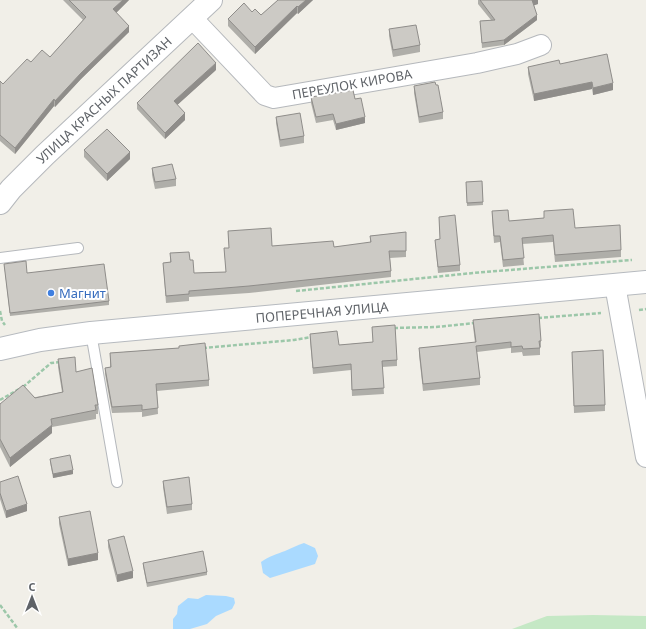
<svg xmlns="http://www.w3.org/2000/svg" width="646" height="629" font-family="'Noto Sans',sans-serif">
<rect width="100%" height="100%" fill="#f1efe8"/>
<path fill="#c5e8c5" d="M593,615L646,616V629H512L547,616Z"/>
<path fill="#aadaff" d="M304,543L315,548L318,556L315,564L270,578L263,573L261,562C269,556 277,554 285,551C292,548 297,545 304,543Z
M206,595L226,596L234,598L235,603L232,609L216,616L207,624L190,629H173V619L177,614L178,606L188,598L198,599Z"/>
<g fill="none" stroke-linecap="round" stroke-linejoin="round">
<g stroke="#b5b8bc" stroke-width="12">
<path id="service" d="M0,258L78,248
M91,333L117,482"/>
</g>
<g stroke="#b5b8bc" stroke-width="22">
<path id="minor" d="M192,18L265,95L274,98L477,63L517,54L541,45
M615,285L646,457"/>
</g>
<g stroke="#b5b8bc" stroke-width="24">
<path id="tertiary" d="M0,203L11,189L45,155L211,0"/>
</g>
<g stroke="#b6babf" stroke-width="24">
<path id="secondary" d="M0,349L40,340L91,333L646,282"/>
</g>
<path stroke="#9cc7a9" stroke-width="2.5" stroke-dasharray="4 2" stroke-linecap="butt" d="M296,291L473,273L632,260
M639,310L646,309
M0,311L2,321L5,325
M538,318L601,313
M394,328L436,327L475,323
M203,348L294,340L312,337
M23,387L51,363L61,362
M0,400L19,389
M0,605L18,629"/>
<use href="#service" stroke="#fff" stroke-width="10"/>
<use href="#minor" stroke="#fff" stroke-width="20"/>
<use href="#tertiary" stroke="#fff" stroke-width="22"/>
<use href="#secondary" stroke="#fff" stroke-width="22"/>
</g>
<path fill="#afaea9" d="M63,0H129L116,13L129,32L81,79L55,107L54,106L15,154L0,141V81L3,84L31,62L50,57L83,20Z
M278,0H313L298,14L297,13L255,54L228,26V19L252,12L261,15Z
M478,0H538V4L534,5L537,20L504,45L482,48L480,21L491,20L478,4Z
M389,29L420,45V52L393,57L389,36Z
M560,64L613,90L593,95L592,89L534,101L528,74V67Z
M216,70L177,105L185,120L165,139L137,109V103Z
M414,86L443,112V119L419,123L414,93Z
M311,97L355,99L365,123L336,130L333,120L316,123L311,103Z
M276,117L304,136V143L280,147L276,123Z
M84,150L130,159L107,181L84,157Z
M152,168L176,179V186L155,189L152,175Z
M482,181L483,205L467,206L466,182Z
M492,211L509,221L544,218V211L575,228L621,250V257L555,262L553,242L522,244L524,265L503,267L500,242L494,243L492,218Z
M439,217L460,265V271L438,273L435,240L440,239Z
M228,231L272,246L334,247L370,243V236L406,232V257L390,258L391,271V277L249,293L189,297V301L166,303L163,263L170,262V253L190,260L194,273L226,272L224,248H229Z
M4,264L27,273L109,301V305L10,316Z
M473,320L541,341V347H540V355L523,356L522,352L511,353V348L477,352L480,378V385L423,391L419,355V348L475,343L473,326Z
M372,327L397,360V366L382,367L384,394L352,396L351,370L313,374L310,340V334L339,345L373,342Z
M179,348L209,380V386L157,391L158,414L142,417V412L112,413L105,374V368L110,367V353Z
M572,352L605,405V411L574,413Z
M58,359L76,372L98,405V414H96V419L52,427V433L10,467L0,447V404L62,392L58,367Z
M50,459L73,474L53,478L50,462Z
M163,481L192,504V510L167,514L163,487Z
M0,482L27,511L6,518L0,499Z
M59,517L98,560L68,566L59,524Z
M108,540L133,578L117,582L108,547Z
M143,563L207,572V575L147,587L143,566Z"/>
<path fill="#8f8d8a" d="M123,0H129L113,16V9Z
M306,0H313L298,14V7Z
M532,0H538V4L532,6Z
M297,6V13L255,54V47Z
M537,15V20L504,45V40Z
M129,26V32L81,79L55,107V101L81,73Z
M216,63V70L174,108V101Z
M592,82V89L534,101V94Z
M613,83V90L593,95V88Z
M54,99V106L15,154V148Z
M185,113V120L165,139V133Z
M365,117V123L336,130V124Z
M130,152V159L107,181V174Z
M52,425V433L10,467V458Z
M73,470V474L53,478V474Z
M27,504V511L6,518V511Z
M98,553V560L68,566V559Z
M133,571V578L117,582V575Z"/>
<path fill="#cccac5" stroke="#8f8d8a" d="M69,0H123L113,9L129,26L81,73L55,101L54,99L15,148L0,135V81L3,84L27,59L31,62L42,50L50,57L86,17Z
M278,0H306L298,7L297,6L255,47L228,19L244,3L252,12L255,9L261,15Z
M480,0H533H532L537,15L504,40L482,43L480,21L495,20Z
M416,25L420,45L393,50L389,29Z
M198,43L216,63L174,101L185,113L165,133L137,103Z
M607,54L613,83L593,88L592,82L534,94L528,67L559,60L560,64Z
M435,82L436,85H438L443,112L419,117L414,86Z
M353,90L355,99L361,98L365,117L336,124L333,114L316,117L311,97Z
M300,113L304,136L280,140L276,117Z
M107,129L130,152L107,174L84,150Z
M172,164L176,179L155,182L152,168Z
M482,181L483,202L467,203L466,182Z
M573,209L575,228L620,225L621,250L555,255L553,235L522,238L524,258L503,260L500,236H494L492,211L508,210L509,221L544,218V211Z
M455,215L460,265L438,267L435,240L440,239L439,217Z
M271,228L272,246L333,241L334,247L371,242L370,236L406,232V251H389L391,271L249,286L189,291V294L166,296L163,263L171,262L170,253L189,252L190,260H193L194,273L226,272L224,248H229L228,231Z
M26,261L27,273L104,264L109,301L10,313L4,264Z
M539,314L541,341H539L540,348L523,349L522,346L511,347V342L476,346L480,378L423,384L419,348L476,342L473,320Z
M395,325L397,360L382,361L384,388L352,390L351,364L313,368L310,334L337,331L339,345L373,342L372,327Z
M205,343L209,380L156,384L158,408L142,410V405L112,407L105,368L111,367L110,353L179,348V346Z
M603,350L605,405L574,406L572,352Z
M75,357L76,372L92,368L98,405H95L96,410L51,419L52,425L10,458L0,439V404L23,385L35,398L63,392L58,359Z
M70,455L73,470L53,474L50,459Z
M18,476L27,504L6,511L0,493V482Z
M189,477L192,504L167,507L163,481Z
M90,511L98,553L68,559L59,517Z
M124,536L133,571L117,575L108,540Z
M203,551L207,572L147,583L143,563Z"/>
<circle fill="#3f7fe0" stroke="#fff" stroke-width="1.5" cx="51" cy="293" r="4"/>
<g text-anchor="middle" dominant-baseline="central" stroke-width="4" stroke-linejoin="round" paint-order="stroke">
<g font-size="13" fill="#5f6368" stroke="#fff">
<text transform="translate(352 84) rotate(-10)">ПЕРЕУЛОК КИРОВА</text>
<text transform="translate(104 100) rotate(-43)">УЛИЦА КРАСНЫХ ПАРТИЗАН</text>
<text transform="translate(322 312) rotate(-5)">ПОПЕРЕЧНАЯ УЛИЦА</text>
</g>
<g font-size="13" fill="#366cbe" stroke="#fff" text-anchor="start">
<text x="59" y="293">Магнит</text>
</g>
</g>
<g transform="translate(32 597)" stroke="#ffffff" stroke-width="3" paint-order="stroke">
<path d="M0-3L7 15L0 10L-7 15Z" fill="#5f6368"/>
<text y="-6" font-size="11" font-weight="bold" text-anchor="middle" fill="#5f6368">С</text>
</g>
</svg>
